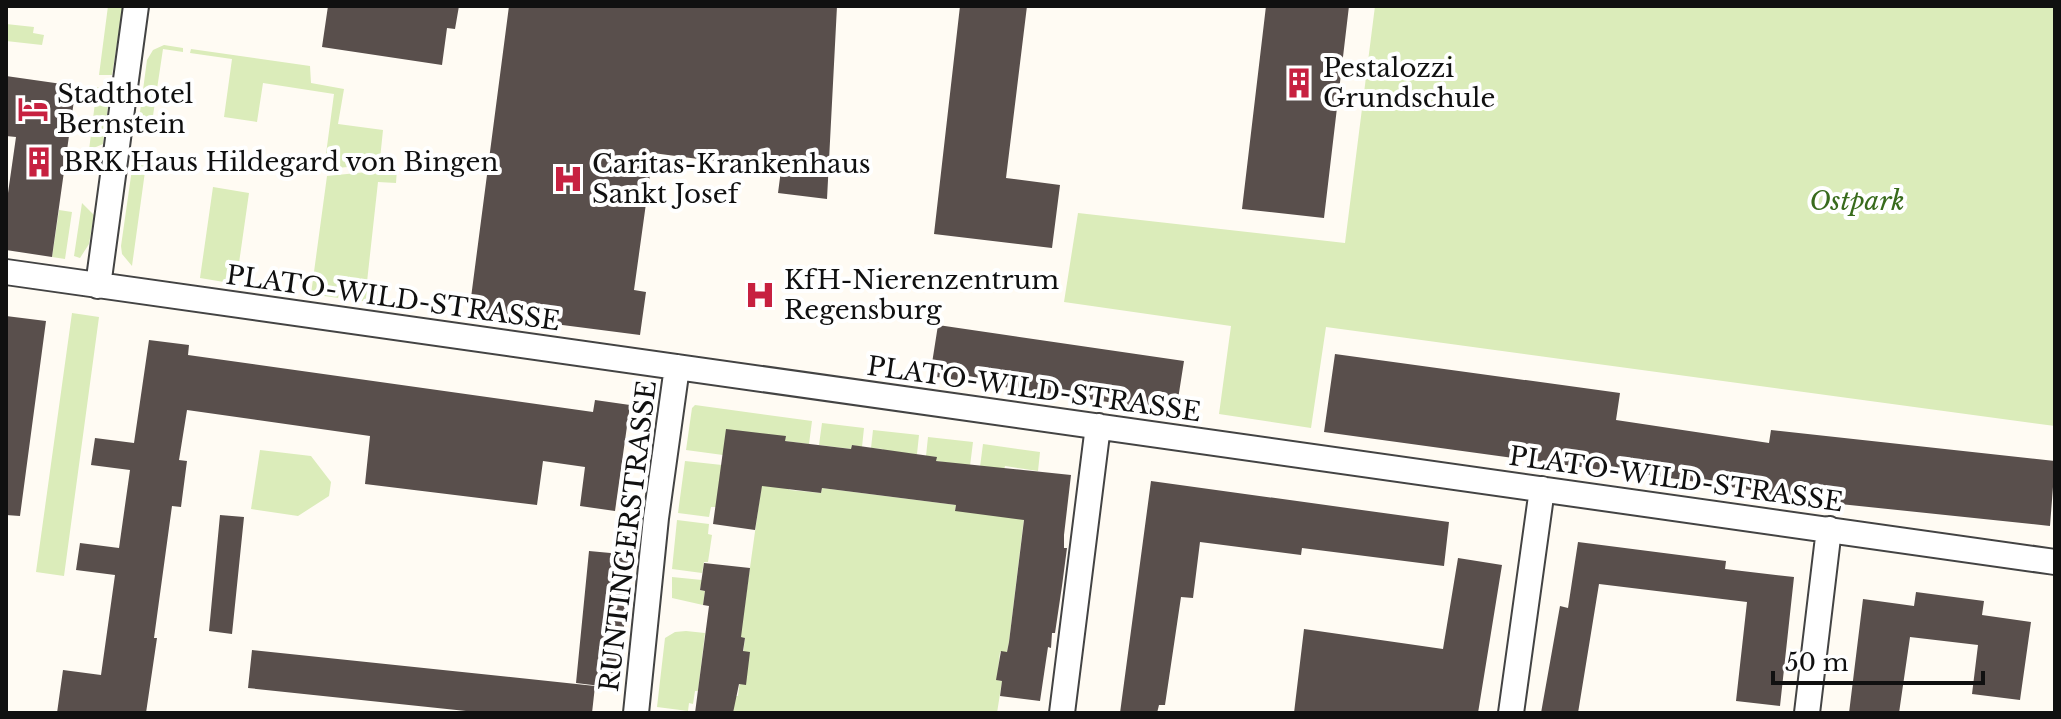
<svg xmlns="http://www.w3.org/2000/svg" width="2061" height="719" font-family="'Libre Baskerville',serif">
<rect width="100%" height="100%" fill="#fffbf3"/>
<path fill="#dbecba" d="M108,6H123L112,75H99Z
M1375,6H2055V426L1326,327L1311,428L1219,414L1231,326L1064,302L1078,213L1345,243Z
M6,24L34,27L33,33L44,35L42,45L6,41Z
M164,45L183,48V52L163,49L151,129L138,127L147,60L153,50Z
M191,49L310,66L311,83L344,89L338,124L383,130L380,159L397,161L396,163L324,169L334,94L263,83L257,122L224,117L232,59L190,53Z
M97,87L110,92L103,144L89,150Z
M134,155L147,157L132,266L122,254L121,246Z
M397,169L396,183L378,182L367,282L385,284L382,303L353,300L357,280L342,277L338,298L311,294L327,176Z
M213,187L249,193L236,284L200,278Z
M82,203L94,215L89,244L80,258L74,256Z
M59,210L72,212L65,259L52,257Z
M72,313L99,317L64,576L36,572Z
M695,405L812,421L809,444L785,441L723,455L686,450L692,408Z
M822,423L864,428L862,447L852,445L851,449L819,445Z
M873,430L919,435L917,454L883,453V449L871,448Z
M928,437L973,442L970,466L936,461V457L926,456Z
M983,444L1040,452L1038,471L1005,466L1004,470L980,467Z
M260,450L311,456L331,482L329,496L298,516L251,509Z
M685,461L722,465L716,507H711L709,517L678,513Z
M763,475L790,490L821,493L822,488L956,505L955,510H1025L1009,642L1007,652H1000L997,680L1002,681L997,713H733L735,696H738L745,638L708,633L744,610Z
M677,520L709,524L708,534L712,535L708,562H704L702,573L672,569Z
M672,577L702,580L700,590L705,591L703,605L672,598Z
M686,631L705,633L698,691H695L693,704L689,703L688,711L657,707L665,638L675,632Z"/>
<path fill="#594f4c" d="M328,6H459L455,29L447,28L442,65L322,47Z
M509,6H837L827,199L778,193L781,170L653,153L634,290L646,292L640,335L469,313Z
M960,6H1027L1006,178L1060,185L1052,248L934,234Z
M1266,6H1349L1324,218L1242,209Z
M6,76L76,86L52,257L6,250V193H8L16,137L6,136Z
M6,316L46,321L20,516L6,515Z
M938,325L1184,361L1176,412L930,376Z
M149,340L189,345L188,355L593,412L595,400L630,405L615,511L580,506L585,467L543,461L537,505L365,484L370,436L187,410L179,460L187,461L181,507L172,506L154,638H157L146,713H57L63,670L101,675L115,575L76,570L80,543L119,548L130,470L91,465L95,438L134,443Z
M1335,354L1620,393L1616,420L1769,443L1771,430L2055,461L2050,526L1764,496V492L1609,469V471L1324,432Z
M726,429L786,436L785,441L851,449L852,445L937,457L936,461L1071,475L1064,535V548H1067L1062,586L1055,633H1052L1051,648L1048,647L1040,701L1000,696L1002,681L996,680L1001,651L1007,652L1009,642L1024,520L955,511L956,505L822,488L821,493L762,486L755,530L713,524Z
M1151,481L1449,522L1444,566L1302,548L1301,555L1200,542L1193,598L1181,597L1165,705H1159L1157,713H1120Z
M220,515L244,517L232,634L209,631Z
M1578,542L1726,561L1725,569L1794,577L1780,706L1736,701L1747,602L1599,584L1578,713H1541L1560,606L1568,608Z
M589,551L632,555L617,688L576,683Z
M1458,558L1502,565L1478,713H1294L1304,629L1443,649Z
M704,563L750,568L741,637L745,638L743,651L750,652L746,685L739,684L733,713H695L709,606L703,605L705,591L700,590Z
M1916,592L1984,601L1982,615L2031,622L2020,700L1972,694L1978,645L1910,637L1899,713H1849L1863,599L1914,606Z
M252,650L595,686L592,713H485L248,688Z"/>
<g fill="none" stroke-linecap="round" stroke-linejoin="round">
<g stroke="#434343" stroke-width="28">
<path id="street" d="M6,272L2055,562
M98,286L136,6
M636,713L656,518L677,367
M1062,713L1098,426
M1511,713L1542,489
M1807,713L1829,529"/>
</g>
<use href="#street" stroke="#fff" stroke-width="24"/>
</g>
<defs>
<g id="building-bare" transform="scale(2.4)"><path d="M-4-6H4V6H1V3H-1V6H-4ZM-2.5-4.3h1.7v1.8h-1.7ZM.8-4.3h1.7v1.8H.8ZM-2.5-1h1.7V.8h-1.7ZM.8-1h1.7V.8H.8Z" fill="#c72140" stroke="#fff" stroke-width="2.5" paint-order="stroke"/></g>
<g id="hotel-bare" transform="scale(2.4)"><path d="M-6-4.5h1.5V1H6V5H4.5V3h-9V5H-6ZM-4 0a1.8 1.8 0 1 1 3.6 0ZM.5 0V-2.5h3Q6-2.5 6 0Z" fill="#c72140" stroke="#fff" stroke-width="2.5" paint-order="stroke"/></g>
<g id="hospital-bare" transform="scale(2.4)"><path d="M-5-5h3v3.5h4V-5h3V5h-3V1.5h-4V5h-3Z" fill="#c72140" stroke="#fff" stroke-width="2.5" paint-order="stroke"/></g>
</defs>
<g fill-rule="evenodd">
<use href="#building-bare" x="1299" y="83"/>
<use href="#hotel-bare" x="33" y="109"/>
<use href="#building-bare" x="39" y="162"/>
<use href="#hospital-bare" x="568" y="179"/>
<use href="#hospital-bare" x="760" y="295"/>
</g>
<g text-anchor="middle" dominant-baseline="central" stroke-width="8" stroke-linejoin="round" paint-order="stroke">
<g font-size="26" fill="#101010" stroke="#fff" text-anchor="start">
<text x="1323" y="68">Pestalozzi<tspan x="1323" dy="30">Grundschule</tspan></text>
<text x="57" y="94">Stadthotel<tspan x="57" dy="30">Bernstein</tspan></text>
<text x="63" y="162">BRK Haus Hildegard von Bingen</text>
<text x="592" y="164">Caritas-Krankenhaus<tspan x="592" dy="30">Sankt Josef</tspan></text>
<text x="784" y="280">KfH-Nierenzentrum<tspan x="784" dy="30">Regensburg</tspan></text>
</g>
<g font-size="26" font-style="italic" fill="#386b1c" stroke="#fff">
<text x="1857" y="201">Ostpark</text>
</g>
<g font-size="26" fill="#101010" stroke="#fff">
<text transform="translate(393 298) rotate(8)">PLATO-WILD-STRASSE</text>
<text transform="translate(1034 389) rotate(8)">PLATO-WILD-STRASSE</text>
<text transform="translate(1676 479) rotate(8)">PLATO-WILD-STRASSE</text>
<text transform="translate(628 536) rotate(-83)">RUNTINGERSTRASSE</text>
</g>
</g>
<rect width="2061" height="719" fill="none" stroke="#101010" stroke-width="16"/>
<path d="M1773 671v12h210v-12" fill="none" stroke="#101010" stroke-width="4"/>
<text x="1785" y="671" font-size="24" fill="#101010" stroke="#ffffff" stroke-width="6" paint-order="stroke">50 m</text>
</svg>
